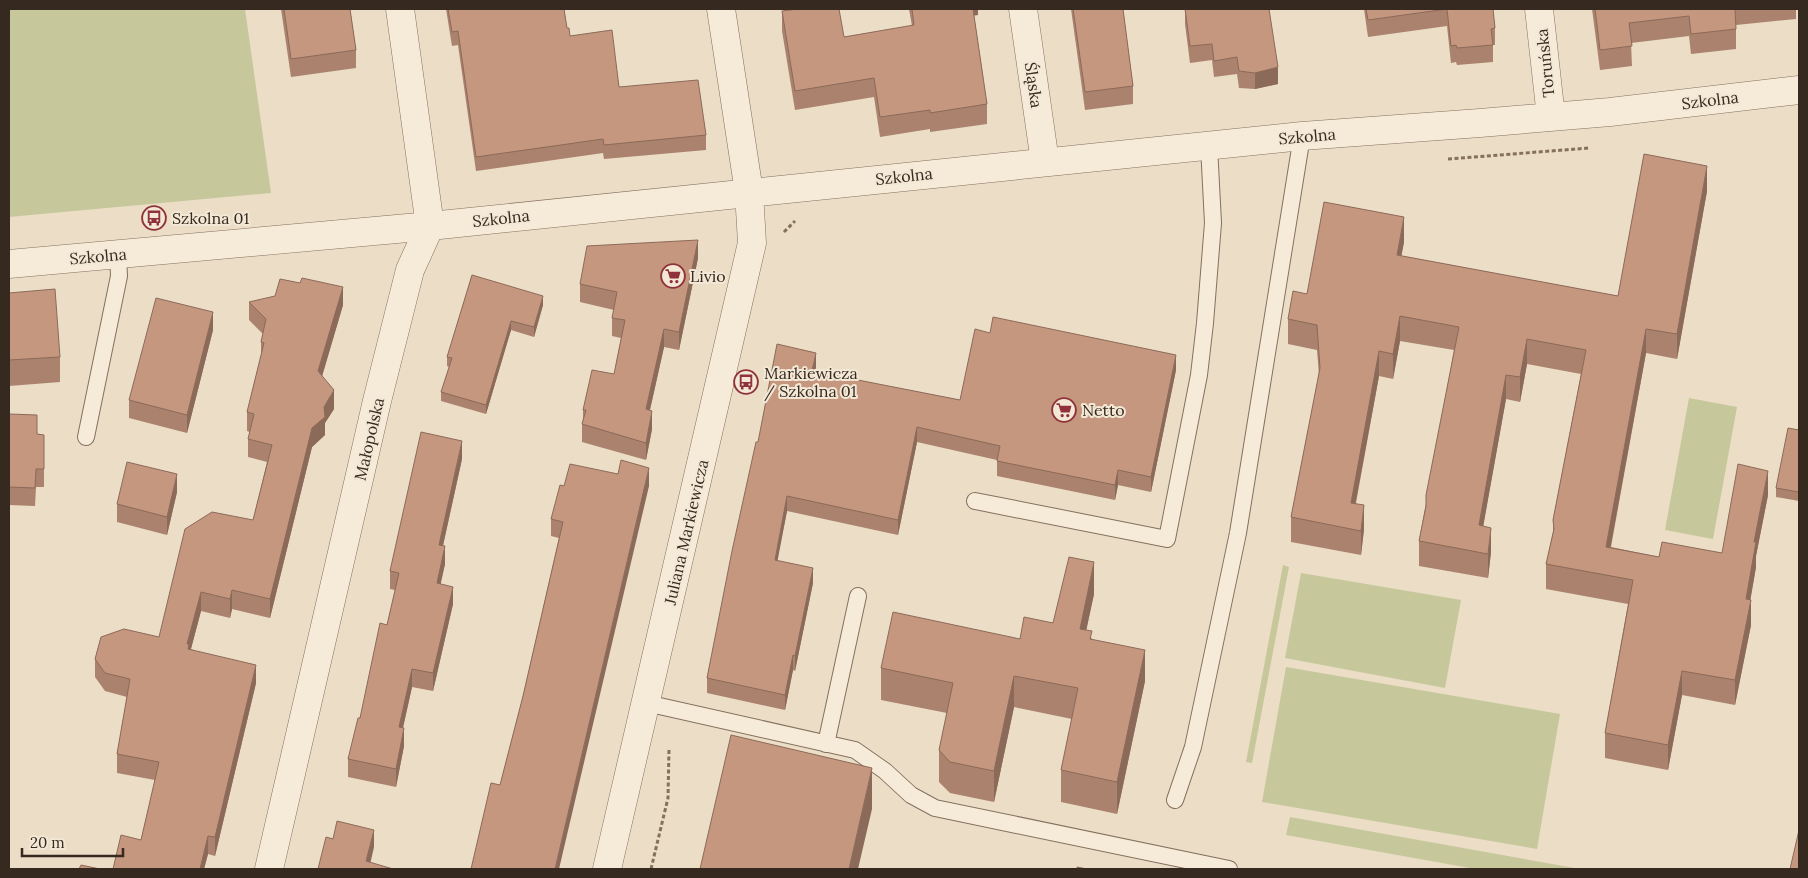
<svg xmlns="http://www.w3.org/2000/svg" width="1808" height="878" font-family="Lora,serif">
<rect width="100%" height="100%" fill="#ebddc6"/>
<path fill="#c6c89b" d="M9,9H245L271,193L9,217Z
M1689,398L1737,407L1713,539L1665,530Z
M1283,565L1289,567L1252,763L1246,762Z
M1301,573L1461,600L1445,688L1285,658Z
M1286,667L1560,714L1537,849L1262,802Z
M1290,817L1580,869H1475L1286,835Z"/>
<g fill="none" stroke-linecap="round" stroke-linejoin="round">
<g stroke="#85705d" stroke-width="18">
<path id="service" d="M86,437L119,276L118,254
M975,501L1167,539L1199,375L1205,323L1213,223L1209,146
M646,703L855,750L885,771L911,795L935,808L1229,869
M826,744L858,596
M1175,800L1193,747L1238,533L1302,136"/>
</g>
<g stroke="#85705d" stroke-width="29">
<path id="minor" d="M1023,9L1045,162
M1539,9L1551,117
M9,264L430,226L1302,136L1480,123L1610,112L1799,90
M269,869L377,401L410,270L430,226L400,9
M607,869L752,243L749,192L721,9"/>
</g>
<path stroke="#85705d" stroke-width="3" stroke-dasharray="4 2.5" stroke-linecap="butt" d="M1448,159L1589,148
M784,232L795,221
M651,869L668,798L669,749"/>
<use href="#service" stroke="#f6ebd9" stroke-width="16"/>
<use href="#minor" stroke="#f6ebd9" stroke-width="28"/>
</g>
<path fill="#aa826d" d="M281,9H350L356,50V68L291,77Z
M446,9H564L567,28L570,36L619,87L706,135V150L604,159L603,153L476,171L458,45L452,46Z
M909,9H978V15H974L987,104V124L930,132V129L880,137L874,97L795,110L782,31V11L844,37L912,26Z
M1071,9H1123L1133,86V104L1085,110Z
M1185,9L1278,84L1255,89L1239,88L1237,74L1214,77L1212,60L1190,63L1185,24Z
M1364,9H1493L1495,28V45H1493V62L1457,65L1456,62L1451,63L1447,26L1368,37Z
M1592,9H1796V19L1736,25V49L1691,54L1689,36L1631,43L1632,66L1600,70Z
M1707,191L1677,359L1646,353L1611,547L1659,557L1722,553L1768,495L1756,556V567L1750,600L1751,625L1735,705L1682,695L1668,770L1605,758V733L1628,604L1546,589V564L1553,532V520L1581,374L1527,364L1520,402L1506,399L1483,526L1491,552L1488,578L1419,566V541L1454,350L1400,341L1393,379L1379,376L1356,503L1364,529L1361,555L1291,542V517L1319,375L1317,350L1288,344V319L1307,294L1404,242L1401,256L1618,296Z
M698,258L679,350L664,347L650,410L652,429L646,460L582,442V424L583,419V410L614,374L621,338L612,336V318L614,310L580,302V284Z
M472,275L543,305L534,337L511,330L486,414L441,401V392L449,367L447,366V357Z
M9,293L60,357V382L9,386Z
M249,302L343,305L322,376L334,409L325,423V435L312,447L270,618L232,609L230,618L201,611L191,649L256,683L215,856L208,854L204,869H113L141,840L155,780L117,773V754L127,697L105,691L95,677V659L159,637L253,520L267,462L248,457V439L250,432L247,431V412L261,355V342L263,334L249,320Z
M213,330L187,433L129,418V400Z
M816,367L815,372L960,400L1176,370L1151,492L1118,485L1115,500L997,476V460L917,442L898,535L787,511L777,560L813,583L795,671L793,670L785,710L707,693V678L758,442Z
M9,414L37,434L44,435V487H36L35,506L9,505Z
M1799,430V501L1776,497V488Z
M462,459L443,546L445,564L440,584L453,604L433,691L412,687L403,728L404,746L396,787L348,777V759L387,625L395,590L390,589V571Z
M564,486H649L500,785L523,696L559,538L551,536V519Z
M177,492L167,535L117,522V504Z
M1094,594L1086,630L1092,639L1145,681L1117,814L1061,802V770L1072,719L1014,707L994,802L950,793L939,782V750L947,713L881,700V668L1020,639L1053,623Z"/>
<path fill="#8b6a59" d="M972,9H978V15L972,16Z
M1278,67V84L1255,89V73Z
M1707,166V191L1677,359V334Z
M1404,217V242L1397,280V255Z
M698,240V258L679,350V332Z
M343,287V305L318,390V371Z
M543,296V305L534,337V327Z
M213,312V330L187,433V415Z
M1400,316V341L1393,379V354Z
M511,321V330L486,414V405Z
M664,329V347L646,427V409Z
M1646,329V353L1606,571V547Z
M1527,339V364L1520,402V377Z
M1379,351V376L1351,527V503Z
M816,353V367L812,386V371Z
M1176,355V370L1151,492V477Z
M1506,375V399L1479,550V525Z
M334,390V409L325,423V435L312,447L270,618V599L312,428Z
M652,411V429L646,460V443Z
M917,427V442L898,535V520Z
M462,441V459L439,563V545Z
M649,468V486L559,869H555Z
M1118,470V485L1115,500V485Z
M1768,471V495L1756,556V567L1747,620L1751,600V625L1735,705V680L1754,542Z
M177,474V492L167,535V517Z
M787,496V511L775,574V560Z
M1364,505V529L1361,555V531Z
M1491,528V552L1488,578V554Z
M445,546V564L437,601V583Z
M1094,562V594L1080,660V629Z
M813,568V583L795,671V656Z
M453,587V604L433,691V673Z
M232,590V609L230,618V599Z
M201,592V611L189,656L187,644Z
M1145,650V681L1117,814V782Z
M793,655V670L785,710V695Z
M256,665V683L215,856V837Z
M412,669V687L399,745V727Z
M1682,671V695L1668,770V745Z
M1014,676V707L994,802V771Z
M404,728V746L396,787V769Z
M872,768V809L858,869H849Z
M374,830V847L369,869L366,861Z
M208,836V854L204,869H200Z"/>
<path fill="#c6977f" stroke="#8b6a59" d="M284,9H350L356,50L291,59Z
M448,9H564L567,28H569L570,36L612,30L619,87L698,80L706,135L604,145L603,139L476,157L458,31L452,32Z
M798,9H839L844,37L914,25L912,9H973L987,104L930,113V110L880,117L874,78L795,91L782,11Z
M1073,9H1123L1133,86L1085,92Z
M1185,9H1269L1278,67L1255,73L1239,71L1237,57L1214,61L1212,44L1190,46Z
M1366,9H1447L1368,20Z
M1447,9H1493L1495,28L1491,29L1493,45L1457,48L1456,45L1451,46Z
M1595,9H1735L1736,29L1691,34L1689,16L1629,23L1632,46L1600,50Z
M1644,154L1707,166L1677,334L1646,329L1606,547L1659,557L1662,542L1722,553L1738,464L1768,471L1754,542H1756L1746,599L1751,600L1735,680L1682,671L1668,745L1605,733L1633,580L1546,564L1554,529L1553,520L1586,350L1527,339L1520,377L1506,375L1479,525L1491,528L1488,554L1419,541L1426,506V495L1459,327L1400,316L1393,354L1379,351L1351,503L1364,505L1361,531L1291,517L1320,368L1317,325L1288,319L1293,291L1307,294L1324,202L1404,217L1397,255L1618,296Z
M698,240L679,332L664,329L646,409L652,411L646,443L582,424L586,410H583L592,370L614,374L625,320L612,318L617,292L580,284L587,246Z
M472,275L543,296L534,327L511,321L486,405L441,392L452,358L447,357Z
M302,278L343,287L318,371L334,390L324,407L325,417L312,428L270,599L232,590L230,599L201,592L187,644H189L188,649L256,665L215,837L208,836L200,869H113L121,835L141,840L159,762L117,754L130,679L105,673L95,659L101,637L124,629L159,637L185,529L212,512L253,520L272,445L248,439L254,414L247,412L264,343L261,342L266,319L249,302L275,296L280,279L300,283Z
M55,289L60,357L9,360V293Z
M156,298L213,312L187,415L129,400Z
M993,317L1176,355L1151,477L1118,470L1115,485L997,461L1000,446L917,427L898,520L787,496L775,560L813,568L795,656L793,655L785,695L707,678L732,551L756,442H758L777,344L816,353L812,371L960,400L975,329L990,333Z
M9,414L37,415V434L44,435V469H36L35,488L9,487Z
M1788,428L1799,430V492L1776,488Z
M421,432L462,441L439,545L445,546L437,583L453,587L433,673L412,669L399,727L404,728L396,769L348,759L358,718H360L380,623L387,625L399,573L390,571Z
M621,460L649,468L555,869H471L491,783L500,785L523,696L563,522L551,519L560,485L564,486L570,464L618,474Z
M127,462L177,474L167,517L117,504Z
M1069,557L1094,562L1080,629L1092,631L1090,639L1145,650L1117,782L1061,770L1078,688L1014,676L994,771L950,762L939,750L953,683L881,668L893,612L1020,639L1024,617L1053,623Z
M731,735L872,768L849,869H700Z
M337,821L374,830L366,861L393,869H318L326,837L333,839Z
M1799,830V869H1790Z
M81,865L100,869H79Z
M1077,867L1087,869H1077Z"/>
<defs>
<g id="bus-ring" transform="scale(1.25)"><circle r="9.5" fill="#f3e8d5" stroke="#90323a" stroke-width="1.5"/><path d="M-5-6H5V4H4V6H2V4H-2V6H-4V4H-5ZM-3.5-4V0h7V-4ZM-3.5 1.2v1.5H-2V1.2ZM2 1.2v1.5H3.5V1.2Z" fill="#90323a"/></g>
<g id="supermarket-ring" transform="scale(1.25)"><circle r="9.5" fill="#f3e8d5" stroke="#90323a" stroke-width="1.5"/><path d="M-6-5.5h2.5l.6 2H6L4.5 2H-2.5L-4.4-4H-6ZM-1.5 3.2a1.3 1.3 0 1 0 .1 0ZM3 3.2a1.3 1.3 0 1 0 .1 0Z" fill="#90323a"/></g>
</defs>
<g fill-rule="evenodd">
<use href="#bus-ring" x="154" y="218"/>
<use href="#supermarket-ring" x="673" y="276"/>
<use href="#bus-ring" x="746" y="382"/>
<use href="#supermarket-ring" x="1064" y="410"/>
</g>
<g text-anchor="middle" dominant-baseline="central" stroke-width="4" stroke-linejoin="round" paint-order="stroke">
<g font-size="16" fill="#362920" stroke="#f3e8d5">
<text transform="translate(1545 63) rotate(-96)">Toruńska</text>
<text transform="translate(1034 85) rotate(82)">Śląska</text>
<text transform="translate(1710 100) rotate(-7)">Szkolna</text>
<text transform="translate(1307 136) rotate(-5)">Szkolna</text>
<text transform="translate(904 176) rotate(-6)">Szkolna</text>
<text transform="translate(501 218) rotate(-6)">Szkolna</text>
<text transform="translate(98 256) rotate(-5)">Szkolna</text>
<text transform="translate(369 439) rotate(-77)">Małopolska</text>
<text transform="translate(686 532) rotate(-77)">Juliana Markiewicza</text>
</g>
<g font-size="16" fill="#362920" stroke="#f3e8d5" text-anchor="start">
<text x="172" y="218">Szkolna 01</text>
<text x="690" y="276">Livio</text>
<text x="764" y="373">Markiewicza<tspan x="764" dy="18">/ Szkolna 01</tspan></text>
<text x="1082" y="410">Netto</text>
</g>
</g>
<rect width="1808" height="878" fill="none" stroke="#362920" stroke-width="20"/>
<path d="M22 848v8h101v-8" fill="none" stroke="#362920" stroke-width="2.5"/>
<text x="30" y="848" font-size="15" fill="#362920" stroke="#f3e8d5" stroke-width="4" paint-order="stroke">20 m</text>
</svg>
